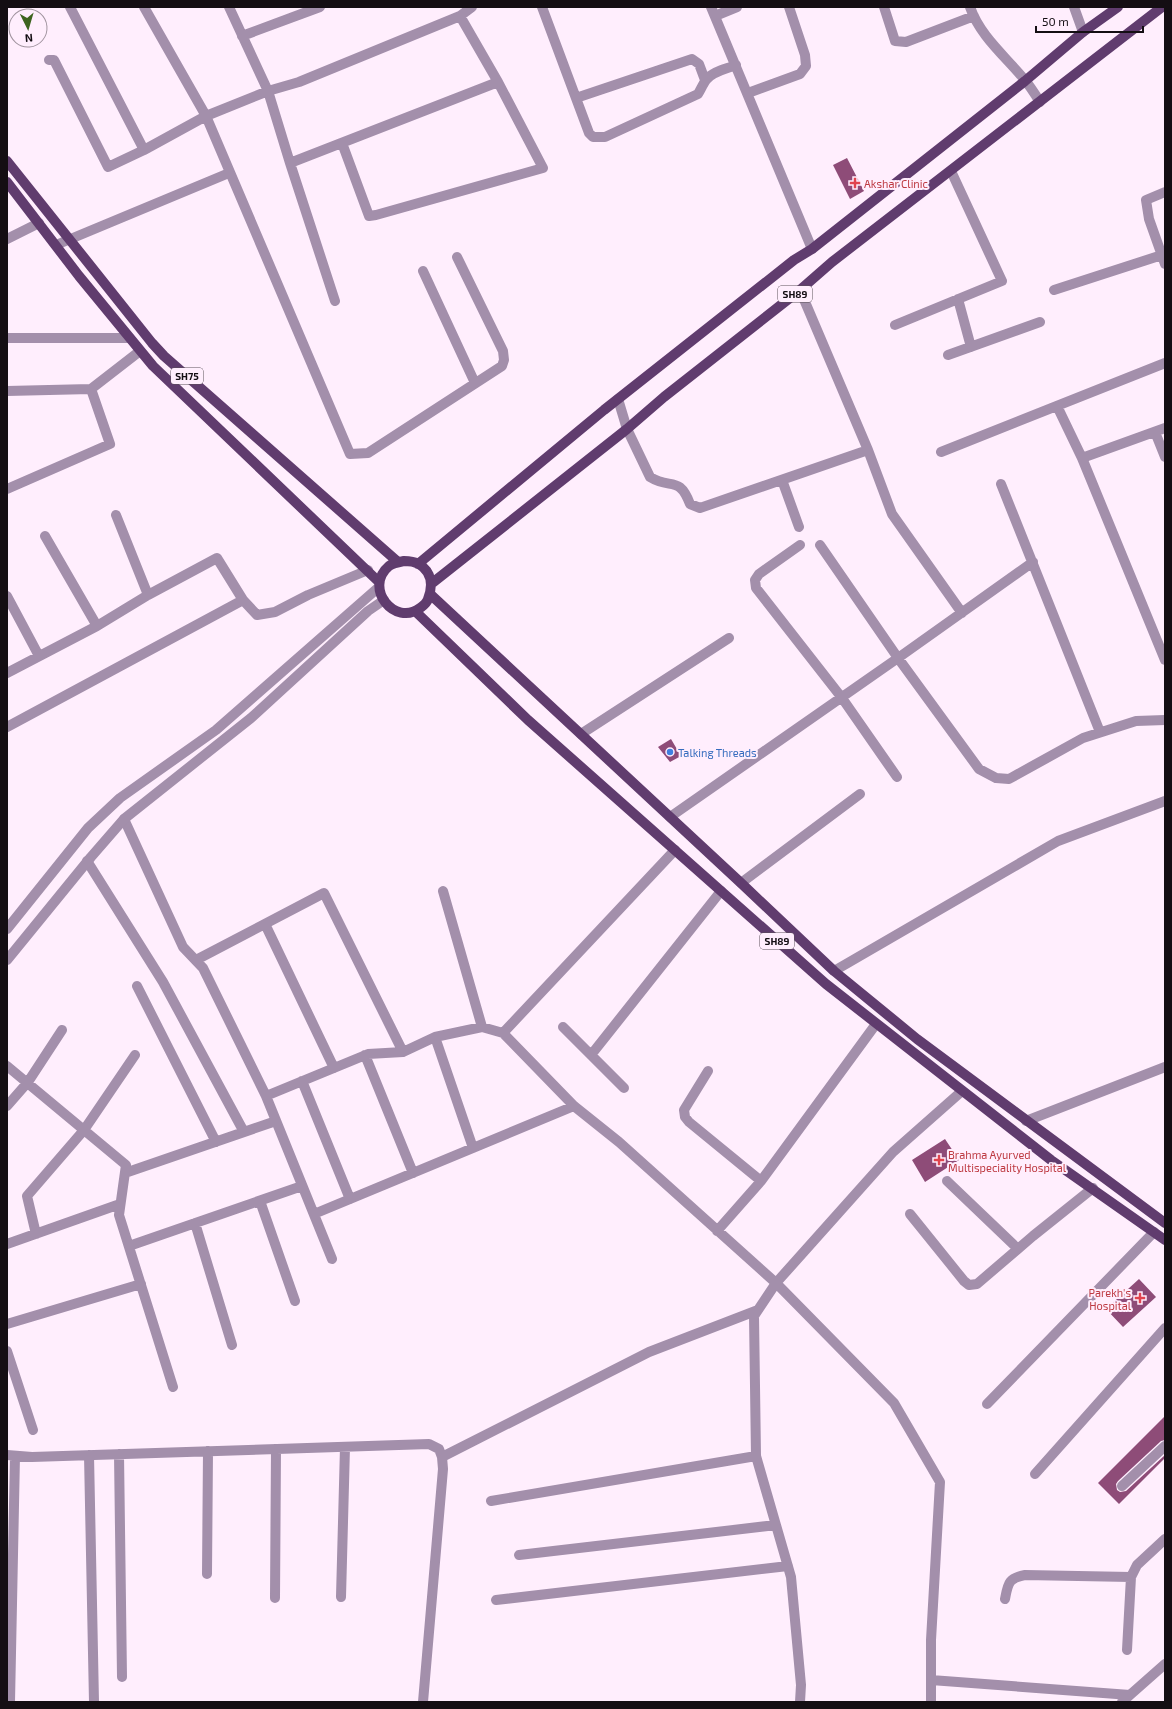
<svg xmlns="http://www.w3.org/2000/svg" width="1172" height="1709" font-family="'Exo 2',sans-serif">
<rect width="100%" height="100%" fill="#ffeefd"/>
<path fill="#8e4c78" d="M847,158L864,191L850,199L833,165Z
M671,739L681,756L670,762L658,747Z
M945,1139L959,1160L925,1182L912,1160Z
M1139,1279L1156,1297L1123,1327L1106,1309Z
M1165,1416V1440L1161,1441L1118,1481L1116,1484L1117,1490L1120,1492L1126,1491L1165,1455V1458L1119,1504L1098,1483Z"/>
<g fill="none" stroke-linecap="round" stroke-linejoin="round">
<path stroke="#a38fab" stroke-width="10" d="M70,7L144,150
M144,7L206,116L350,454L368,453L502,366L504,360L503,351L457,257
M229,7L268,91L290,163L335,301
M542,7L589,133L593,137H605L698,94C701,89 703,84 706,80C713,71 727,69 736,65
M711,7L812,249
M884,7L895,41L906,42L974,16
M970,7C980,36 1005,56 1024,79C1030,86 1035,94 1040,102
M1074,7L1083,32
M715,16L737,7
M242,36L320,7
M49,60H54L108,167L144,150L206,116L268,91L299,82L460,16
M748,93L800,74L806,66L805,55L789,7
M576,98L692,59L699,64L705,80
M342,143L369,216L376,215L543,168L498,82L460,16L472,7
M290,163L498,82
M1165,192L1146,200L1149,219L1165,264
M7,239L39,223
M56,245L229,173
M423,271L475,383
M800,290L868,450L892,514L962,613
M1054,290L1162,255
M958,299L971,347
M895,325L1002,281L951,171
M7,338H129
M948,355L1040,322
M7,391L91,389
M618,399L627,429L650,477C671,490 679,475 690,504L700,508L868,450
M1057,406L1082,458
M1165,428L1082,458L1165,660
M1155,432L1165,457
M941,452L1165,363
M782,480L799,527
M1001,484L1100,732
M7,489L110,444L91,389L140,351
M116,515L148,595
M45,536L97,626
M800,545L759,574L755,580L756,588L842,698L897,777
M820,545L898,658L979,769L996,778L1009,779L1083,738L1136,721L1165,720
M7,596L39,656
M7,673L97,626L148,595L217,558L243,600L257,615L275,612L308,595L368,570
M7,727L243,600
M581,734L729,638
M670,817L898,658L1033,562
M124,819L183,947L203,968L266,1096L332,1259
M87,861L163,982L244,1132
M741,883L860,794
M443,891L482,1027
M265,924L334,1068
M196,960L324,893L403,1052
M834,971L1058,841L1165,801
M137,986L216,1142
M563,1027L624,1088
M503,1033L574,1106L619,1142L776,1283L894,1403L940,1482L931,1640V1702
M435,1037L473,1148
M365,1055L413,1173
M591,1055L721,891
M7,1066L126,1165L119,1215L173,1387
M708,1071L684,1110L685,1117L689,1122L761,1181
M302,1081L350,1199
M266,1096L368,1054L403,1052L435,1037L482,1027L503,1033L675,850
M7,1106L28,1082L62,1030
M1026,1121L1165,1067
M125,1173L276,1121
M947,1181L1018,1249
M260,1201L295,1301
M314,1214L574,1106
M910,1214L964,1281L969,1285L977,1284L1033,1236L1093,1188
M195,1223L232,1345
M717,1231L761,1181L876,1024
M36,1234L27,1196L84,1130L135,1055
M7,1244L120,1204
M129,1246L302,1186
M7,1324L141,1284
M7,1351L33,1430
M987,1404L1154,1232
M119,1454L122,1677
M7,1455L32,1457L429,1444L439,1449L442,1457L443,1469L423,1702
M89,1455L94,1702
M442,1457L649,1352L758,1310
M1035,1474L1165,1328
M1122,1486L1165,1446
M491,1501L756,1456
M519,1555L776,1525
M207,1574L208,1451
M341,1597L345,1447
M275,1598L276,1449
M1005,1599C1008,1584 1008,1578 1025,1575L1131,1577
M496,1600L788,1566
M1127,1650L1131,1577L1137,1565L1165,1539
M931,1680L1130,1695
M10,1702L15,1456
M800,1702L801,1685L791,1577L756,1456L754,1316L776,1283L893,1152L962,1091
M1122,1702L1165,1664"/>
<path stroke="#a38fab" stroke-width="10" d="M7,929L88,828L120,798L216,730L379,587
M7,960L91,857L124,819L251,718L368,611L384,600"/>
<path stroke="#603c6e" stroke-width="10" d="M7,161L152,343L164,356L398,562
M7,182L79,276L153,366L379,582
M404,561C408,561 415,562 419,564C432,572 433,586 428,599C427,603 424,605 420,608C395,627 363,588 389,566C393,563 399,562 404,561Z
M418,564L604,410L794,260L812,249L1025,81L1083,32L1118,7
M431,584L627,429L664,397L800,290L832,262L1162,7
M430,594L741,883L834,971L917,1039L1165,1223
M415,611L528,720L826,984L1051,1160L1165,1240"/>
</g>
<g fill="#e0444e" stroke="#ffeefd" stroke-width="1.5">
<path d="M853 177h4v4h4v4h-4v4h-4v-4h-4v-4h4z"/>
<path d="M937 1154h4v4h4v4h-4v4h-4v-4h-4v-4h4z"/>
<path d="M1138 1292h4v4h4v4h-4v4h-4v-4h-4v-4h4z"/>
</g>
<circle fill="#3f7fe0" stroke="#ffeefd" stroke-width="1.5" cx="670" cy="752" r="4"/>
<g text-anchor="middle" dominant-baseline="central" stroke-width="4" stroke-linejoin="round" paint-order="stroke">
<g fill="#ffeefd" stroke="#5a5159" stroke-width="1">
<rect x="778" y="286" width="34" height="16" rx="3"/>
<rect x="171" y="368" width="32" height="16" rx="3"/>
<rect x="760" y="933" width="34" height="16" rx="3"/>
</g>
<g font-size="10" font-weight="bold" fill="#140e13">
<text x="795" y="294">SH89</text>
<text x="187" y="376">SH75</text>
<text x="777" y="941">SH89</text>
</g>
<g font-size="11" fill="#be3a42" stroke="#ffeefd" text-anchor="start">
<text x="864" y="183">Akshar Clinic</text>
<text x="948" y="1154">Brahma Ayurved<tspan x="948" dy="13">Multispeciality Hospital</tspan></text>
<text x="1131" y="1292" text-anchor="end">Parekh's<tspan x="1131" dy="13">Hospital</tspan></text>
</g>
<g font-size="11" fill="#366cbe" stroke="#ffeefd" text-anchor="start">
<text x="678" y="752">Talking Threads</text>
</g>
</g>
<rect width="1172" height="1709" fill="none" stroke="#140e13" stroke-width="16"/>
<g transform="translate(28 28) rotate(175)"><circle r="19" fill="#ffeefd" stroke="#a1949f"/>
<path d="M0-3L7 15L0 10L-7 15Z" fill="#3d641f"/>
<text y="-6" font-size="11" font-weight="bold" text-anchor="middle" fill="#140e13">N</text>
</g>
<path d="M1036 26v6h107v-6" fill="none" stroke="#140e13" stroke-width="2"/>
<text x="1042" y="26" font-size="12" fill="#140e13" stroke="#ffeefd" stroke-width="3" paint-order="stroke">50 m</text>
</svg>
